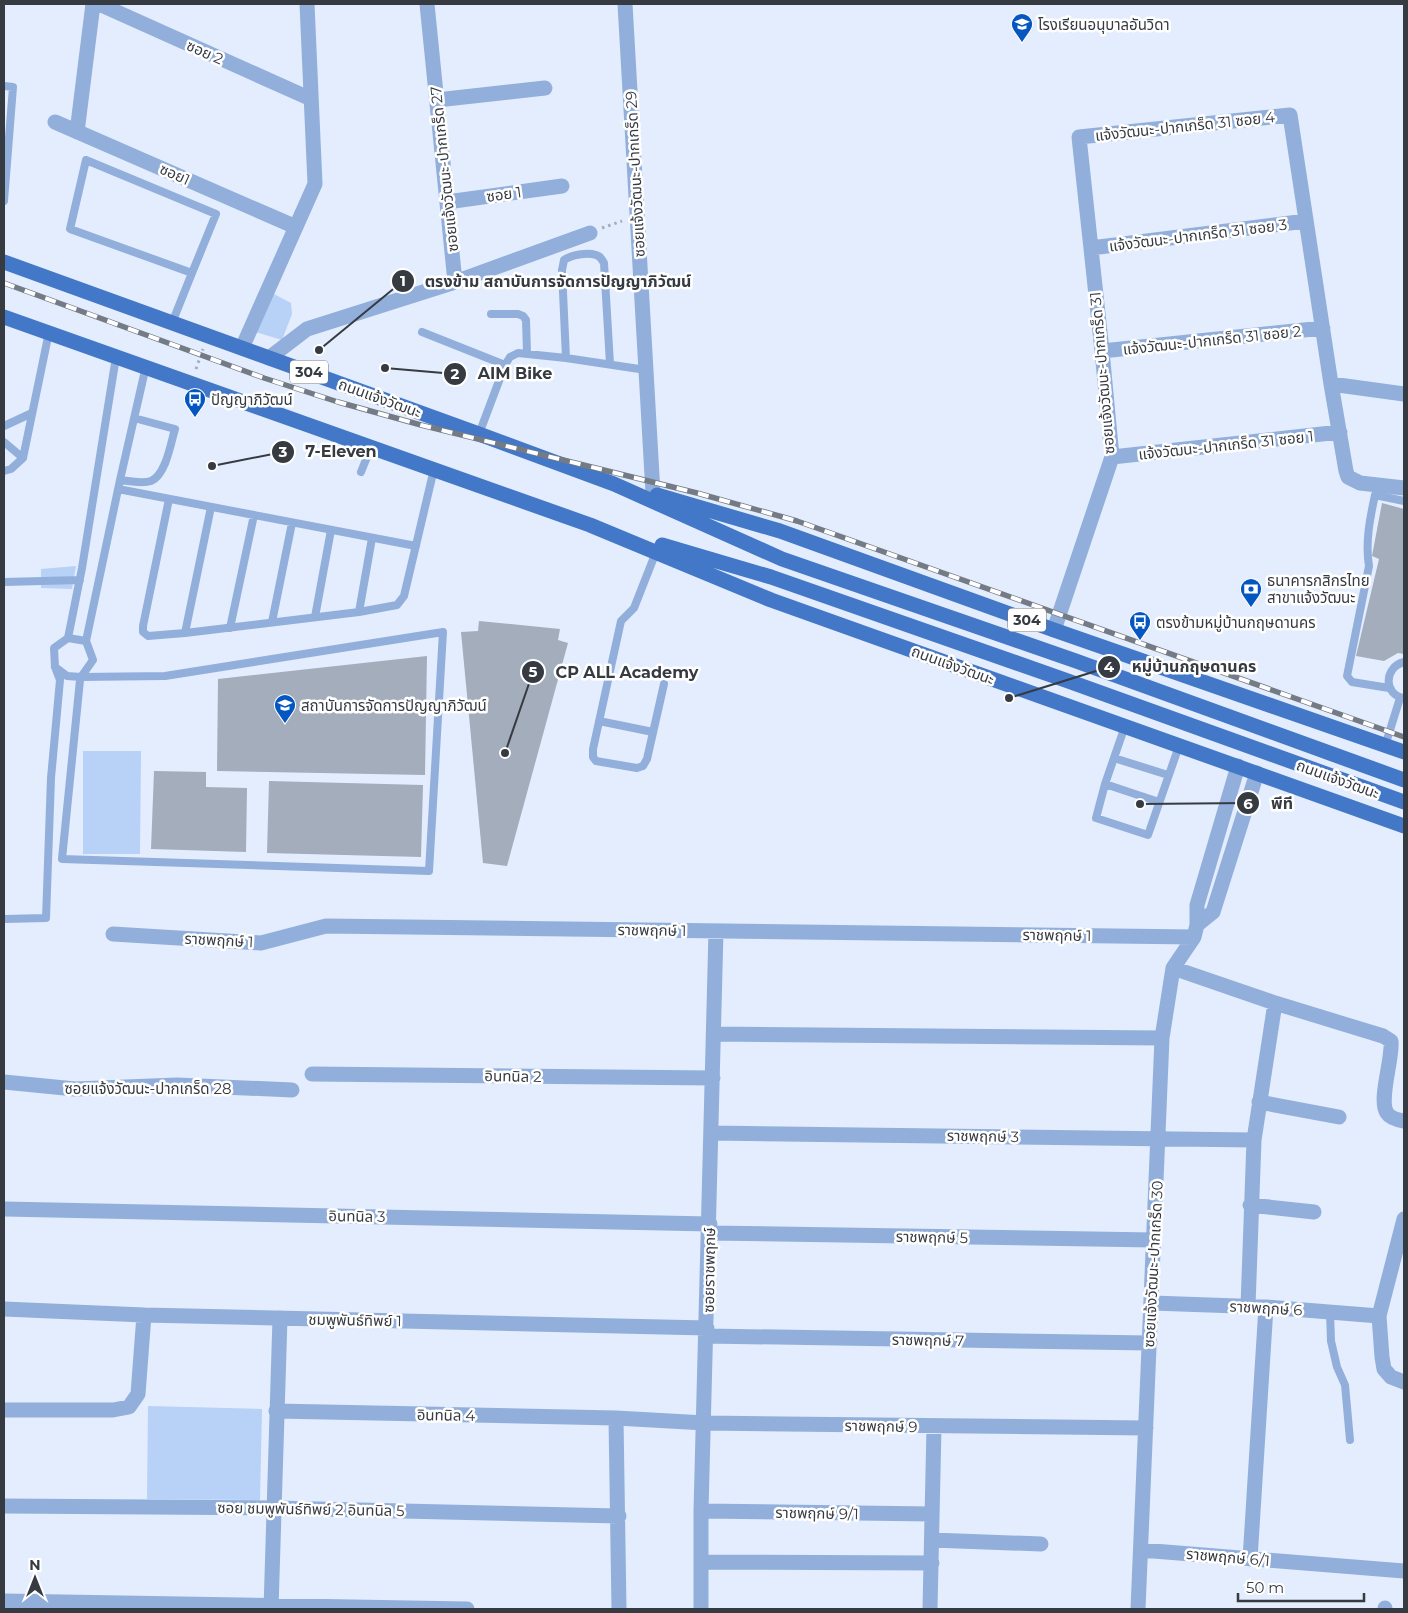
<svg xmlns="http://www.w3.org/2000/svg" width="1408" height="1613" font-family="Montserrat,'Noto Sans Thai',sans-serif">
<rect width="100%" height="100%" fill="#e3edfd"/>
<path fill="#b7d1f7" d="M274,294L291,303L292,314L282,340L252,331Z
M76,566L72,589L41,588V569Z
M83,751H141L140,854H83Z
M148,1406L262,1409L260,1500L147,1499Z"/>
<path fill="#a3adbc" d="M1382,503L1404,509V654L1398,653L1384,661L1356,656L1379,559L1372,556Z
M479,621L560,629L558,640L568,643L507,866L483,863L461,632L478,631Z
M427,656L425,775L217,771L218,679Z
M154,771L206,772V787L247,788L246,852L151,849Z
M269,781L423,785L421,857L267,853Z"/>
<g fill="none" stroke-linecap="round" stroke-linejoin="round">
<path stroke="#a4acb9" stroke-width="3" stroke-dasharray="2.5 4" stroke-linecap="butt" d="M602,228L622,221
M196,369L203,349"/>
<path stroke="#92afdb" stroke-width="8" d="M4,86L13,87L4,201
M491,314H518L523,316L526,320L527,353
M172,323L192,273L70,229L86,160L216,214L192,273
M422,332L505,365
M566,358L562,270L564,260C571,255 587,252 596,255C601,256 602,260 604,263L610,364
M4,426L32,413
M479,434L505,365L510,357L518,353L566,358L646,370
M4,442L23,458
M4,471L11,469L23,458L49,332
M361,472L371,447
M120,480C129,481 142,484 151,481C166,475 171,442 175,429L134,418
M118,489L416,546
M169,499L143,626V632L148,636L185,633L359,612L397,605L404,596L434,469
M656,552L634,608L621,621L593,749V757L596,761L637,768L643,766L647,759L664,684
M4,582L80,580
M359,612L372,538
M315,617L331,530
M272,622L292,523
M230,628L254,515
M185,633L211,507
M68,638L86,641
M1404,662C1384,667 1383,695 1404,698
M55,667L67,676L81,677L165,676L443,632L429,871L62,859L80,680L81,677L93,660L86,641L120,480L146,366
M1389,688L1352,682L1347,676L1369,566C1365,543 1370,518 1375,495L1404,501
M599,721L653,732
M1125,726L1105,784L1096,818L1148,835L1179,746
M1385,746L1400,698
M1114,758L1168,775
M1105,784L1159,802
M4,919L46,918L51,778L60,680L55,667L54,648L68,638L82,568L116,357
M1330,1312L1331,1341L1337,1367L1345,1385L1350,1440"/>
<path stroke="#92afdb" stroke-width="15" d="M99,4L311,99
M625,4L653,493
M437,100L545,88
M55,122L296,227
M77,132L93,4
M447,202L562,186
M1091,248L1306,221
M455,282L590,233
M242,348L315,184L307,4
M1102,351L1323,328
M269,358L307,329L455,282L427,4
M1331,384L1404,394
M1112,457L1340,432
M1054,630L1112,457L1102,351L1079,137L1290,115L1331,384L1346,471L1348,477L1360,483L1404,488
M1197,925L1213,912L1257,773
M113,934L261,943L326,926L1194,937
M1173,968L1275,1003L1383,1036L1391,1041C1393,1059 1378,1100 1387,1113C1390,1118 1398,1120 1404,1121
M714,1034L1162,1038
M312,1074L713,1078
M4,1082L75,1089L177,1085L292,1090
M1259,1102L1339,1117
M712,1133L1254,1140
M1250,1205L1314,1212
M4,1209L710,1224
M1404,1219L1379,1316L1382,1357L1384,1369L1391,1377L1404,1382
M709,1233L1154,1240
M1152,1303L1266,1307L1379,1316
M1248,1306L1254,1140L1275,1003
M4,1309L144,1315L707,1328
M707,1336L1150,1343
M4,1410H113L129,1407L138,1394L144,1315
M276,1411L616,1418L705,1423L1146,1428
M616,1418L619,1609
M4,1506L274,1508L619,1516
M701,1511L932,1514
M932,1540L1041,1544
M1141,1550L1404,1571
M1250,1559L1266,1307
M701,1562L932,1563
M4,1601L467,1609
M271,1609L280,1318
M701,1609V1511L716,931
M930,1609L934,1427
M1138,1609L1162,1038L1173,968L1194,937L1197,925V905L1238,766
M1385,1609V1608"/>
<path stroke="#4378c8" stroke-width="15" d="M4,262L479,434L614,484L782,559L1076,661L1404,780
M4,317L590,525L771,600L1404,826
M657,495L780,531L1054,630L1404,752
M662,545L771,577L1068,681L1404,802"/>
<g stroke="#747b85" stroke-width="5.5">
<path id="rail" d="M4,283L264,378L338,402L421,425L697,493L797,521L1404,737"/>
</g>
<use href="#rail" stroke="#fff" stroke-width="4" stroke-dasharray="11" stroke-linecap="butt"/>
</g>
<defs>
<g id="school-pin" transform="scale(1.125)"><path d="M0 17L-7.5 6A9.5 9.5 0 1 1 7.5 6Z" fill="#0457c0" stroke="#fff"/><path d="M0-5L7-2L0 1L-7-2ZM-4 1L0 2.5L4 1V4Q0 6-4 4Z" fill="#fff"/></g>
<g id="bus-pin" transform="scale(1.125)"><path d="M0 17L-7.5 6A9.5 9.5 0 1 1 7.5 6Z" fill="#0457c0" stroke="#fff"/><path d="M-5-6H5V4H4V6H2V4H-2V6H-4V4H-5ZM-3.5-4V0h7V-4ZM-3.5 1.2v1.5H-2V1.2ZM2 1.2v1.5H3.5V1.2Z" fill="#fff"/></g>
<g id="bank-pin" transform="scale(1.125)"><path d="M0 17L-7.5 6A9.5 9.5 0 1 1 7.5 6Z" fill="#0457c0" stroke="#fff"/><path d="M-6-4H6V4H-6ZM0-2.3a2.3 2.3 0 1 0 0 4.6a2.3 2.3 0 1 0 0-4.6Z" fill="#fff"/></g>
<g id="university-pin" transform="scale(1.125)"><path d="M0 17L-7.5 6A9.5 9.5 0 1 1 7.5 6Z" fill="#0457c0" stroke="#fff"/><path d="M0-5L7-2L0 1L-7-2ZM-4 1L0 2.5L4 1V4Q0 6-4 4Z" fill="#fff"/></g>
</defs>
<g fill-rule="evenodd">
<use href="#school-pin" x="1022" y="24"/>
<use href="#bus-pin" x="195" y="399"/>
<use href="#bank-pin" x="1251" y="589"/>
<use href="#bus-pin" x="1140" y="622"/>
<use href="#university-pin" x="285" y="705"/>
</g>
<g text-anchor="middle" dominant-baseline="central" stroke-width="5" stroke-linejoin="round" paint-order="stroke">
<g fill="#fff" stroke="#72757a" stroke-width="1">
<rect x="290" y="360.5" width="38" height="23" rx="4"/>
<rect x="1008" y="608.5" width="38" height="23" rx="4"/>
</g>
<g font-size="14" font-weight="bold" fill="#363a41">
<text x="309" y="372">304</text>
<text x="1027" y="620">304</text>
</g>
<g font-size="15" fill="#363a41" stroke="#fff" text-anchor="start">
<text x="1038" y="24">โรงเรียนอนุบาลอันวิดา</text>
<text x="211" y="399">ปัญญาภิวัฒน์</text>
<text x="1267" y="580">ธนาคารกสิกรไทย<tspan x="1267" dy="17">สาขาแจ้งวัฒนะ</tspan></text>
<text x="1156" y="622">ตรงข้ามหมู่บ้านกฤษดานคร</text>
<text x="301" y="705">สถาบันการจัดการปัญญาภิวัฒน์</text>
</g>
<g font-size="15" fill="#363a41" stroke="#fff">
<text transform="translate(205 52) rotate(24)">ซอย 2</text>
<text transform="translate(1185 126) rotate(-6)">แจ้งวัฒนะ-ปากเกร็ด 31 ซอย 4</text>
<text transform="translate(444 169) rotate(-96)">ซอยแจ้งวัฒนะ-ปากเกร็ด 27</text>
<text transform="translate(175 174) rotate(24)">ซอย1</text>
<text transform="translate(635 174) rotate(-93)">ซอยแจ้งวัฒนะ-ปากเกร็ด 29</text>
<text transform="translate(504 194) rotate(-8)">ซอย 1</text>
<text transform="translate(1198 235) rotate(-7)">แจ้งวัฒนะ-ปากเกร็ด 31 ซอย 3</text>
<text transform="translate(1212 340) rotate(-6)">แจ้งวัฒนะ-ปากเกร็ด 31 ซอย 2</text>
<text transform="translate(1102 373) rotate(-95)">ซอยแจ้งวัฒนะ-ปากเกร็ด 31</text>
<text transform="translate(380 398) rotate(20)">ถนนแจ้งวัฒนะ</text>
<text transform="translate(1226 445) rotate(-6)">แจ้งวัฒนะ-ปากเกร็ด 31 ซอย 1</text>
<text transform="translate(953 665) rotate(20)">ถนนแจ้งวัฒนะ</text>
<text transform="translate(1338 779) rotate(20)">ถนนแจ้งวัฒนะ</text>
<text transform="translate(652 930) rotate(1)">ราชพฤกษ์ 1</text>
<text transform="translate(1057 935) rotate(1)">ราชพฤกษ์ 1</text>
<text transform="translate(219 940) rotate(3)">ราชพฤกษ์ 1</text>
<text transform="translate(513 1076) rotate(1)">อินทนิล 2</text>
<text x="148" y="1088">ซอยแจ้งวัฒนะ-ปากเกร็ด 28</text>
<text transform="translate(983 1136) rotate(1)">ราชพฤกษ์ 3</text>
<text transform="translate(357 1216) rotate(1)">อินทนิล 3</text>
<text transform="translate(932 1237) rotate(1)">ราชพฤกษ์ 5</text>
<text transform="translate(1153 1264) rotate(-87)">ซอยแจ้งวัฒนะ-ปากเกร็ด 30</text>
<text transform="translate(709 1270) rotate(-89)">ซอยราชพฤกษ์</text>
<text transform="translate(1266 1308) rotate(3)">ราชพฤกษ์ 6</text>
<text transform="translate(355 1320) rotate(1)">ชมพูพันธ์ทิพย์ 1</text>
<text transform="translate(928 1340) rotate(1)">ราชพฤกษ์ 7</text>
<text transform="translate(446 1415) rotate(1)">อินทนิล 4</text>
<text transform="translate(881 1426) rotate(1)">ราชพฤกษ์ 9</text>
<text transform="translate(311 1509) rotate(1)">ซอย ชมพูพันธ์ทิพย์ 2 อินทนิล 5</text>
<text transform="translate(817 1513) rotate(1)">ราชพฤกษ์ 9/1</text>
<text transform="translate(1228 1557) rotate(5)">ราชพฤกษ์ 6/1</text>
</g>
</g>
<path fill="none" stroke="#363a41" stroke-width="2" d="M319 350L403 281M385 368L455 374M212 466L283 452M1009 698L1109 667M505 753L533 672M1140 804L1248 803"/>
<g fill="#363a41" stroke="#fff" stroke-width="2">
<circle cx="319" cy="350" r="5"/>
<circle cx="385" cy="368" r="5"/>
<circle cx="212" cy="466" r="5"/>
<circle cx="1009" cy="698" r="5"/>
<circle cx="505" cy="753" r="5"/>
<circle cx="1140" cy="804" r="5"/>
<circle cx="403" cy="281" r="12"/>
<circle cx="455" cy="374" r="12"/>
<circle cx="283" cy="452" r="12"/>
<circle cx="1109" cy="667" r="12"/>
<circle cx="533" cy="672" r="12"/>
<circle cx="1248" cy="803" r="12"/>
</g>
<g font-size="15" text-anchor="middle" font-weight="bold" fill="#fff">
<text x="403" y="286">1</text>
<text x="455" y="379">2</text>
<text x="283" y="457">3</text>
<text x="1109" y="672">4</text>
<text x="533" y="677">5</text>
<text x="1248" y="809">6</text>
</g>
<g font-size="16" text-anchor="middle" font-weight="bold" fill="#363a41" stroke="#fff" stroke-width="5" stroke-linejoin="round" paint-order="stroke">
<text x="558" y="287">ตรงข้าม สถาบันการจัดการปัญญาภิวัฒน์</text>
<text x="515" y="379">AIM Bike</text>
<text x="341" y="457">7-Eleven</text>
<text x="1194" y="672">หมู่บ้านกฤษดานคร</text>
<text x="627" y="678">CP ALL Academy</text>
<text x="1282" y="809">พีที</text>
</g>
<rect width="1408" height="1613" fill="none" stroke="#363a41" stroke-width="10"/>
<g transform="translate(35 1578)" stroke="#ffffff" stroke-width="4" paint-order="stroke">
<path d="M0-4L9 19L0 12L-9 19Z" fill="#363a41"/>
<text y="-8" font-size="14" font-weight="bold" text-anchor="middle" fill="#363a41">N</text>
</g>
<path d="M1238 1593v8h126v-8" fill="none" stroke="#363a41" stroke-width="2.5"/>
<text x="1246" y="1593" font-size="15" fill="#363a41" stroke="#ffffff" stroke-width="4" paint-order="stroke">50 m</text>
</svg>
